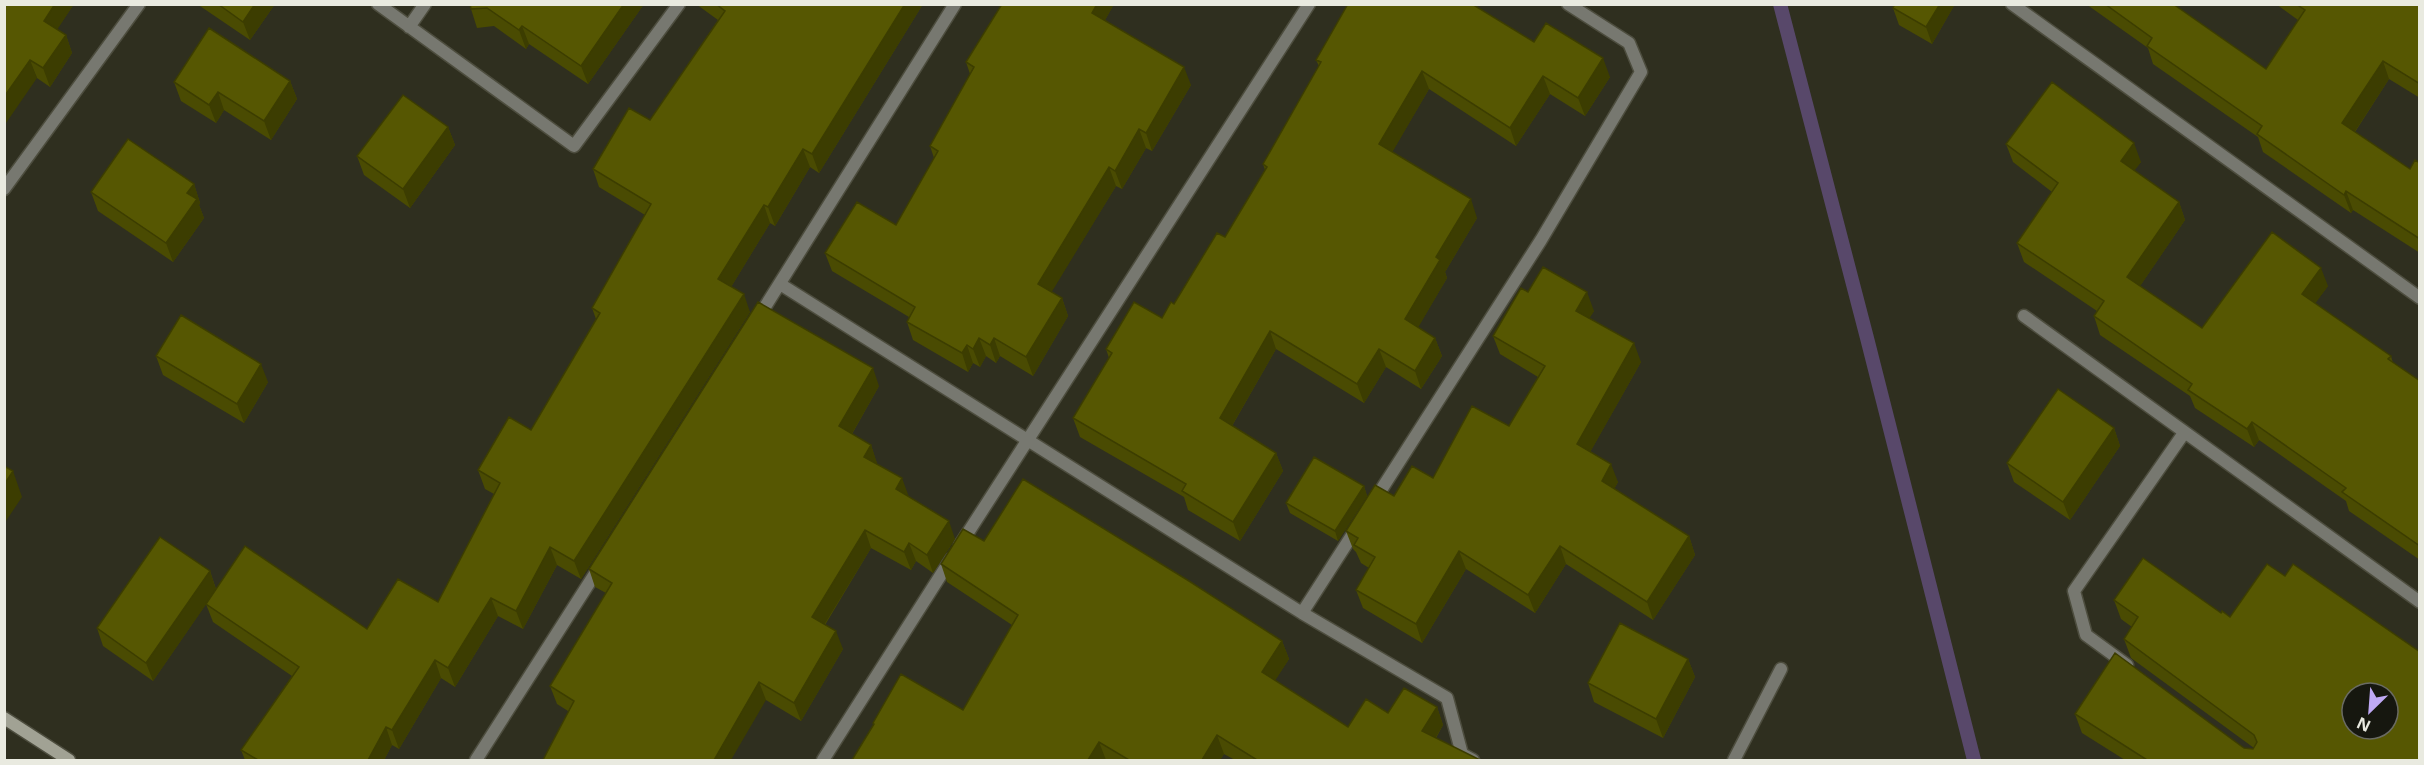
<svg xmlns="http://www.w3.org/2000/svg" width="2424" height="765" font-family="'Noto Sans',sans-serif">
<rect width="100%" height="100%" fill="#2f2f1f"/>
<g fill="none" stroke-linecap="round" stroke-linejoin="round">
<path stroke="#58486a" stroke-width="14" d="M1780,4L1867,338L1974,760"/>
<g stroke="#4d4d3e" stroke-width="15">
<path id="street" d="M378,4L574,146L679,4
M2012,4L2420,298
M409,27L425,4
M4,189L139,4
M780,284L1302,613L1447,698L1462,754L1473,760
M2024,316L2420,602
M758,318L955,4
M1374,501L1541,240L1641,72L1629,43L1568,4
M960,545L1309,4
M1302,613L1358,526
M2127,665L2086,635L2074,591L2184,433
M476,760L600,566
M823,760L951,559
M1734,760L1781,669"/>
</g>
<g stroke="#4d4d3e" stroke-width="15">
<path id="secondary" d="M4,718L69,760"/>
</g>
<use href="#street" stroke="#777870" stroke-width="12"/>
<use href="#secondary" stroke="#a1a294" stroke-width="12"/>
</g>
<path fill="#4a4b02" d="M4,4H74L57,29L66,35L72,53L50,87L37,78Z
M197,4H275L250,40Z
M470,4H644L588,84L529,44L526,49L494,26L477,28L471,9Z
M696,4H923L819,173L810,167L775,226L770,223L731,287L750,312L581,579L557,565L523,629L498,616L455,687L441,678L399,749L392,745L384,760H245L241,750L292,676L213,622L206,604L153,681L103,646L97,628L210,571L216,589L367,629L438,602L494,494L485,489L478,470L531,430L596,319L592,308L645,215L599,187L593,169L650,120L718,20Z
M1002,4H1114L1105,20L1191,85L1152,151L1146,148L1122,189L1116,186L1051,292L1062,298L1068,316L1033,376L1000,356L996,363L986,356L980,367L973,363L968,372L913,340L907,322L909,317L832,271L825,253L896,225L934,158L930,146L970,74L966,62Z
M1476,4L1478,8L1534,42L1610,77L1585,116L1550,94L1516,146L1429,89L1392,152L1477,218L1445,272L1447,278L1418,327L1435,338L1442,356L1421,389L1386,367L1364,403L1276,349L1232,426L1276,453L1283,471L1240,541L1188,510L1184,497L1080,437L1073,418L1109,358L1106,349L1162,318L1174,304L1225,237L1265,170L1263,164L1319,66L1316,60Z
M1955,4L1932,44L1899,25L1893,8Z
M2086,4H2173L2266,69L2298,20L2276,4H2420V98L2389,79L2355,132L2410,169L2420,163V253L2353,210L2351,213L2263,152L2258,137L2153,64L2148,48Z
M290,81L297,99L271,140L224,110L216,123L181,101L174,82Z
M448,127L455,145L410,208L364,175L357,156Z
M2006,144L2141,162L2134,170L2179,202L2185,220L2140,286L2202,328L2328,286L2315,303L2391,356L2393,363L2420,381V560L2349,511L2346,501L2259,440L2254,447L2195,408L2190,396L2100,335L2094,316L2097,311L2024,262L2017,243L2052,192L2013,162Z
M194,184L200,203L199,205L204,218L173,262L98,211L91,192Z
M1528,292L1594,311L1589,318L1641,362L1590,452L1618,482L1614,489L1689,536L1695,555L1653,620L1566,564L1535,613L1466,569L1422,643L1363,608L1356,590L1369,568L1361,563L1356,552L1353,549L1346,531L1394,496L1433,478L1509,426L1538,377L1500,354L1493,336Z
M156,356L268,382L244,423L163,375Z
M879,386L852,434L871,445L877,464L909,497L955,539L933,573L916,561L911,570L871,548L825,625L843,649L801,721L766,700L568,711L557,704L550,686L606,593L595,587L589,569Z
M2114,428L2120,446L2070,520L2014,482L2007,463Z
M1364,486L1367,496L1338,541L1290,513L1286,503Z
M984,541L1282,641L1289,659L1275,680L1348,727L1388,713L1437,707L1443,725L1436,738L1480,760H1235L1224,754L1220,760H852L874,725L873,723L963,710L1012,625L947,582L941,564Z
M2114,600L2420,760H2125L2082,733L2075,714L2244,748L2253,749L2254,748L2131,658L2124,639L2132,627L2121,619Z
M1688,659L1695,677L1663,738L1594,702L1588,683Z"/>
<path fill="#3c3d01" d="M55,4H74L51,39L44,21Z
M255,4H275L250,40L243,22Z
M624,4H644L588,84L581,66Z
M905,4H923L819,173L812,154Z
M1097,4H1114L1099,31L1092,13Z
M1940,4H1955L1932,44L1926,27Z
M522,26L529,44L526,49L519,30Z
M66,35L72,53L50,87L43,68Z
M1603,58L1610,77L1585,116L1578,98Z
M30,60L37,78L4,126V97Z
M2383,61L2389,79L2348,142L2342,123Z
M1184,67L1191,85L1152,151L1146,133Z
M1422,71L1429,89L1386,163L1379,144Z
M1543,76L1550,94L1516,146L1510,128Z
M290,81L297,99L271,140L264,121Z
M218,92L224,110L216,123L209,105Z
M448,127L455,145L410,208L403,189Z
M1139,129L1146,148L1122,189L1115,171Z
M2134,143L2141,162L2128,179L2121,161Z
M803,149L810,167L775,226L768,207Z
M1109,167L1116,186L1045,303L1038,284Z
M194,184L200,203L199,205L204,218L173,262L166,243L187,193Z
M2346,191L2353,210L2351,213L2344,195Z
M1471,199L1477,218L1445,272L1447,278L1412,338L1405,319L1436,257Z
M2179,202L2185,220L2134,295L2127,277Z
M764,205L770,223L725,297L718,279Z
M2321,268L2328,286L2309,312L2302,294Z
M1587,292L1594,311L1583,329L1576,311Z
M744,294L750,312L581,579L574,561Z
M1062,298L1068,316L1033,376L1026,357Z
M1270,331L1276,349L1226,436L1220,418Z
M979,338L986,356L980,367L973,349Z
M994,338L1000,356L996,363L990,345Z
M1435,338L1442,356L1421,389L1415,371Z
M1634,343L1641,362L1584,463L1577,444Z
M967,345L973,363L968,372L962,353Z
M1379,349L1386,367L1364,403L1357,384Z
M261,364L268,382L244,423L237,404Z
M873,368L879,386L846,444L839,426Z
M2252,422L2259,440L2254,447L2247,429Z
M2114,428L2120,446L2070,520L2063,502Z
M871,445L877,463L871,475L864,457Z
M1276,453L1283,471L1240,541L1233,522Z
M1611,464L1618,482L1609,499L1602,481Z
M13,471L22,497L4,524V485Z
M902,478L909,497L896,489Z
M1364,486L1367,496L1338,541L1335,531Z
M949,521L955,539L933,573L927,555Z
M865,530L871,548L818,635L812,617Z
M1689,536L1695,555L1653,620L1647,602Z
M909,543L916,561L911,570L904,552Z
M1560,546L1566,564L1535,613L1528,595Z
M550,547L557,565L523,629L516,611Z
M1459,551L1466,569L1422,643L1416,624Z
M210,571L216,590L153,681L146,663Z
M491,598L498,616L455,687L448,668Z
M836,631L843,649L801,721L794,703Z
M1282,641L1289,659L1269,690L1262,672Z
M1688,659L1695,677L1663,738L1656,719Z
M435,660L441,678L399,749L392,730Z
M759,682L766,700L731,760H714Z
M1437,707L1443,725L1429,749L1422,731Z
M386,727L392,745L384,760H368Z
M1217,735L1224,754L1220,760H1202Z
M1099,742L1106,760H1088Z"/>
<path fill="#565702" stroke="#3c3d01" stroke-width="1.5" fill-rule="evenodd" d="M4,4H55L44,21L66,35L43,68L30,60L4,97Z
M218,4H255L243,22Z
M470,4H624L581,66L522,26L519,30L487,8L471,9Z
M716,4H905L812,154L803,149L768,207L764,205L718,279L744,294L574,561L550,547L516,611L491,598L448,668L435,660L392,730L386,727L368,760H258L241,750L299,667L206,604L245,546L367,629L398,579L438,602L500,483L478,470L509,417L531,430L600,313L592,308L651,204L593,169L629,108L650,120L725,11Z
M1002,4H1097L1092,13L1184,67L1146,133L1139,129L1115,171L1109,167L1038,284L1062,298L1026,357L994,338L990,345L979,338L973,349L967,345L962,353L907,322L915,307L825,253L857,202L896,225L938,151L930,146L974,67L966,62Z
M1348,4H1472L1534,42L1546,23L1603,58L1578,98L1543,76L1510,128L1422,71L1379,144L1471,199L1436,257L1440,260L1405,319L1435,338L1415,371L1379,349L1357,384L1270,331L1220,418L1276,453L1233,522L1182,491L1186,484L1073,418L1112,353L1106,349L1134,302L1162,318L1171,302L1174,304L1217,233L1225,237L1267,167L1263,164L1321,62L1316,60Z
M1895,4H1940L1926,27L1893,8Z
M2105,4H2173L2266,69L2305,10L2296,4H2420V84L2383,61L2342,123L2410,169L2415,160L2420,163V239L2346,191L2344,195L2257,134L2262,126L2147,46L2152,38Z
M209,28L290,81L264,121L218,92L209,105L174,82Z
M2052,82L2134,143L2121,161L2179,202L2127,277L2202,328L2272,232L2321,268L2302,294L2391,356L2388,359L2420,381V546L2342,492L2346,488L2252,422L2247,429L2188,390L2192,384L2094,316L2104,301L2017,243L2058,183L2006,144Z
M403,95L448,127L403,189L357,156Z
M128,139L194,184L187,193L197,199L166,243L91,192Z
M1543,267L1587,292L1576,311L1634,343L1577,444L1611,464L1602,481L1689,536L1647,602L1560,546L1528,595L1459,551L1416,624L1356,590L1375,557L1354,545L1358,538L1346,531L1375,485L1394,496L1412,466L1433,478L1472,406L1509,426L1545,366L1493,336L1521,288L1528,292Z
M758,302L873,368L839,426L871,445L864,457L902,478L896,489L949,521L927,555L909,543L904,552L865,530L812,617L836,631L794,703L759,682L714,760H543L574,701L550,686L612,583L589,569Z
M181,315L261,364L237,404L156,356Z
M2058,389L2114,428L2063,502L2007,463Z
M1314,457L1364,486L1335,531L1286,503Z
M4,466L13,471L4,485Z
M1023,479L1189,581L1282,641L1262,672L1348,727L1366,699L1388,713L1404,688L1437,707L1422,731L1480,760H1257L1217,735L1202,760H1129L1099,742L1088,760H852L874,724L873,723L901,674L963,710L1018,615L941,564L963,529L984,541Z
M160,537L210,571L146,663L97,628Z
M2143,558L2221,613L2222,611L2230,617L2267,564L2285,576L2293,564L2420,652V760H2147L2075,714L2115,653L2244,748L2253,749L2257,742L2254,735L2124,639L2138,617L2114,600ZM2352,693H2388V729H2352Z
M1620,623L1688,659L1656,719L1588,683Z"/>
<rect width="2424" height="765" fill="none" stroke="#e9eae0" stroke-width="12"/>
<g transform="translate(2370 711) rotate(205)"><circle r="28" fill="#16170f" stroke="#6a6b63" stroke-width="1.5"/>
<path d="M0-4.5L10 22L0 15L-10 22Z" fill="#bfa9f4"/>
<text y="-9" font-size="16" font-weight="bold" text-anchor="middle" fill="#e9eae0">N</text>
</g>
</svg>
